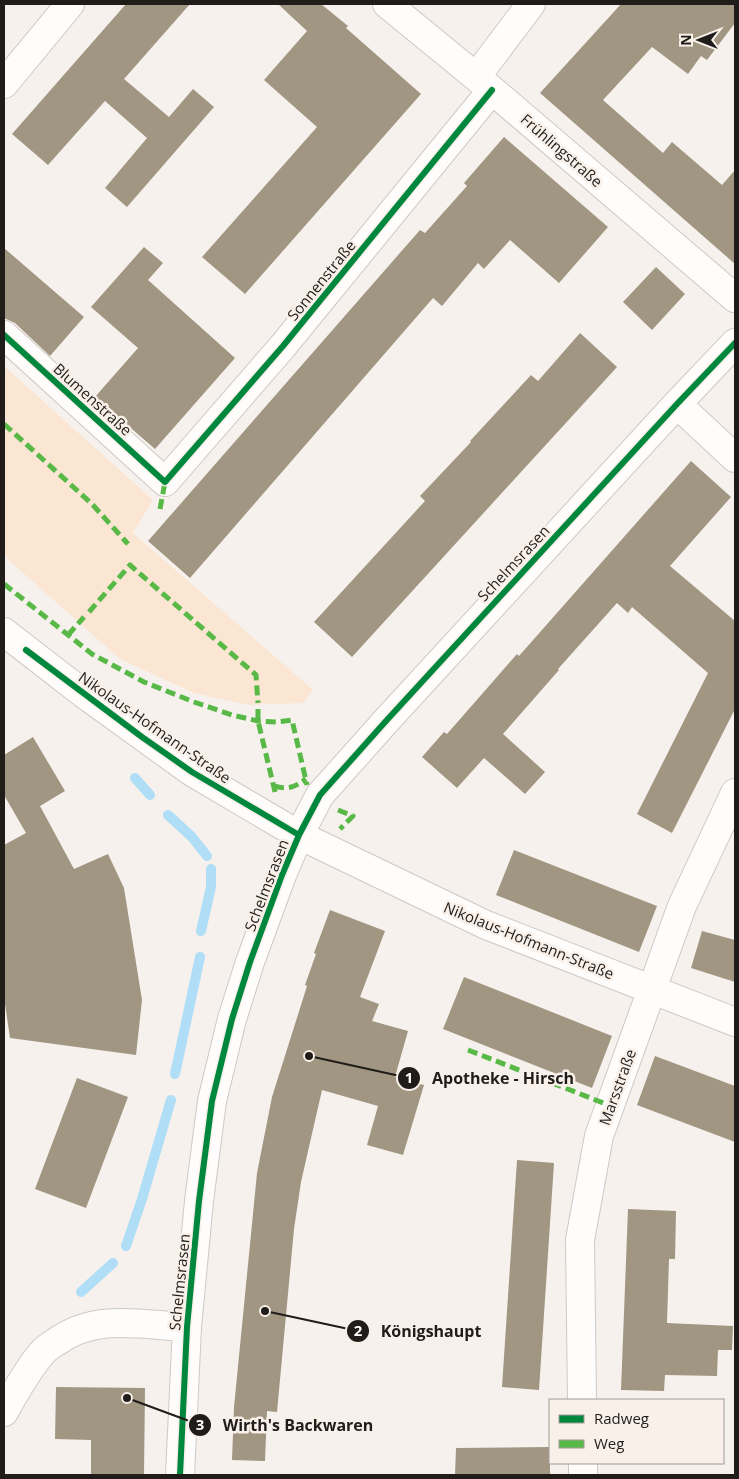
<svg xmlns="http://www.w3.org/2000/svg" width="739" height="1479" font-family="'Open Sans',sans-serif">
<rect width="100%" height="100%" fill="#f6f1ec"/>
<path fill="#fbe5d3" d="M4,366L153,500L133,533L313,690L303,703L248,705L194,693L120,659L4,556Z"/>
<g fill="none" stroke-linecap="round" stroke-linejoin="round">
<path stroke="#b0def6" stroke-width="10" d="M135,778L150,795
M168,815L192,837L207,856
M201,931L211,887V869
M175,1074L200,957
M126,1246L142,1199L171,1100
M81,1292L113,1263"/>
</g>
<path fill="#a19682" d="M126,4H190L124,79L169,117L193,89L214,107L127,207L105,188L147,138L105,101L48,165L12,134Z
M278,4H321L348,26L346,28L421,94L245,294L202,257L317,127L264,80L307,31Z
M621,4H735V23L707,60L701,56L688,74L652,47L603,100L663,153L672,142L722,185L735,170V264L540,93Z
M504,137L608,227L559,283L510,240L484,269L478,263L442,306L433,298L190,578L148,541L420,230L425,233L467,186L464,183Z
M144,247L163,263L148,280L235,358L155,449L95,397L138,348L91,307Z
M4,248L84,317L50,356L15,323L4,318Z
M656,267L685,294L652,330L623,302Z
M580,333L617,367L352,657L314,622L425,501L420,496L471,442L470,441L531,375L538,381Z
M691,461L731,497L670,566L735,621V709L672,833L637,814L708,673L632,607L628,613L617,603L558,669L559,670L503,734L545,772L525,794L484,758L457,788L422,757L444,732L447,734L517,654L519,656Z
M33,737L65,791L40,806L74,869L108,854L124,888L142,1000L136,1055L10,1038L4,997V845L26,833L4,795V755Z
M514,850L657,906L639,952L496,895Z
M330,910L385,931L360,997L379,1004L372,1021L408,1031L395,1077L424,1085L403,1155L367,1145L378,1106L322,1090L301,1182L294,1229L277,1412L267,1411L265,1461L232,1460L234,1407L257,1173L272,1097L307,986L305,985L316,954L314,953Z
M702,931L735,940V982L691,968Z
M464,977L612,1036L592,1088L443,1029Z
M655,1056L735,1086V1142L637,1105Z
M77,1078L128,1097L86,1208L35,1189Z
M517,1160L554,1163L539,1390L502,1387Z
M628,1209L676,1211L675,1259H669L667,1323L733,1326L732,1350H718L717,1376L665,1375L664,1391L621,1390Z
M56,1387L145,1388L144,1475H91V1440L55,1439Z
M550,1447V1475H455L456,1448Z"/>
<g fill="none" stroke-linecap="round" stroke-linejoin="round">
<g stroke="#cdc9c6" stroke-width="30">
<path id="minor" d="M387,4L492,90L735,298
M476,77L531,4
M4,84L70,4
M4,335L165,482L283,346L492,90
M677,404L735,458
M4,632L84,694L192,772L299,835L486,925L735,1022
M582,1400L580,1240L599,1136L682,906L735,793
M4,1412C15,1392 27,1371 41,1354C45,1349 51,1345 56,1342C96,1313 140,1325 187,1327
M583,1463V1475
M180,1475L187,1327L199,1201L212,1101L232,1019L250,962L282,875L299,835L320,795L386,721L677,404L735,343"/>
</g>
<use href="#minor" stroke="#fefdfc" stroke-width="28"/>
<path stroke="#58b947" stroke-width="5" stroke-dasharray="10 5" stroke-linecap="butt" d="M4,424L92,504L128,544
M160,509L165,482
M4,584L92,654L144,682L194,702L232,715L258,721L276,722L292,720L307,785
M89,612L130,565L256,675L258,703
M68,635L84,617
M258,709V721L276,796
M274,786C288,790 295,787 306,779
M338,810L353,816L340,829
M468,1050L611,1106"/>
<g stroke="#f9f0e9" stroke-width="9">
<path id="cycleway" d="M4,335L165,482L283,346L492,90
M26,650L142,737L192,772L299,835
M180,1475L187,1327L199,1201L212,1101L232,1019L250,962L282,875L299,835L320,795L386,721L677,404L735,343"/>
</g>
<use href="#cycleway" stroke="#00873e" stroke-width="6"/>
</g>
<g text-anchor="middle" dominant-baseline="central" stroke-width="5" stroke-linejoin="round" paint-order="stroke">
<g font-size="15" fill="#1f1c1a" stroke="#f9f0e9">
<text transform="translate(562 150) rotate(41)">Frühlingstraße</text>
<text transform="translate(321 280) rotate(-51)">Sonnenstraße</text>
<text transform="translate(93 399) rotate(42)">Blumenstraße</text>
<text transform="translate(513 563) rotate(-47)">Schelmsrasen</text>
<text transform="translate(155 727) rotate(35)">Nikolaus-Hofmann-Straße</text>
<text transform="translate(266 885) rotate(-69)">Schelmsrasen</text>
<text transform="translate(529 940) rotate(22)">Nikolaus-Hofmann-Straße</text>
<text transform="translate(617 1087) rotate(-70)">Marsstraße</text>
<text transform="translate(179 1282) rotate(-84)">Schelmsrasen</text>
</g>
</g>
<path fill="none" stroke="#1f1c1a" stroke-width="2" d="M309 1056L409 1078M265 1311L358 1331M127 1398L200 1425"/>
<g fill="#1f1c1a" stroke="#f9f0e9" stroke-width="2">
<circle cx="309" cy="1056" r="5"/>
<circle cx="265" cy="1311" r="5"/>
<circle cx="127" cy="1398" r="5"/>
<circle cx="409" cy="1078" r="12"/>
<circle cx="358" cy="1331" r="12"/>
<circle cx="200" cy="1425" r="12"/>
</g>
<g font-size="15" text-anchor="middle" font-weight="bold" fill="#fff">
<text x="409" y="1083">1</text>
<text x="358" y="1336">2</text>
<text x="200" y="1430">3</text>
</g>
<g font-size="16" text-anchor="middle" font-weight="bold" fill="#1f1c1a" stroke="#f9f0e9" stroke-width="5" stroke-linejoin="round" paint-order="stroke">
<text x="503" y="1084">Apotheke - Hirsch</text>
<text x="431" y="1337">Königshaupt</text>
<text x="298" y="1431">Wirth's Backwaren</text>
</g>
<rect width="739" height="1479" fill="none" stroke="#1f1c1a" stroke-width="10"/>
<rect x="549" y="1399" width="175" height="65" fill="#f9f0e9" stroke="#a29b96"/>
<rect x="559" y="1415" width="25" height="8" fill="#00873e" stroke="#a29b96"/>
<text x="594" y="1424" font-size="15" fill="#1f1c1a">Radweg</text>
<rect x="559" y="1440" width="25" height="8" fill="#58b947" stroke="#a29b96"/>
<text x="594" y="1449" font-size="15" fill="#1f1c1a">Weg</text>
<g transform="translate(699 40) rotate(270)" stroke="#f9f0e9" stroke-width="4" paint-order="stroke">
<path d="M0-4L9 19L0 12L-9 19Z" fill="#1f1c1a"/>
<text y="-8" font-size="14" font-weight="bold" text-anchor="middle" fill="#1f1c1a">N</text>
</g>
</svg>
